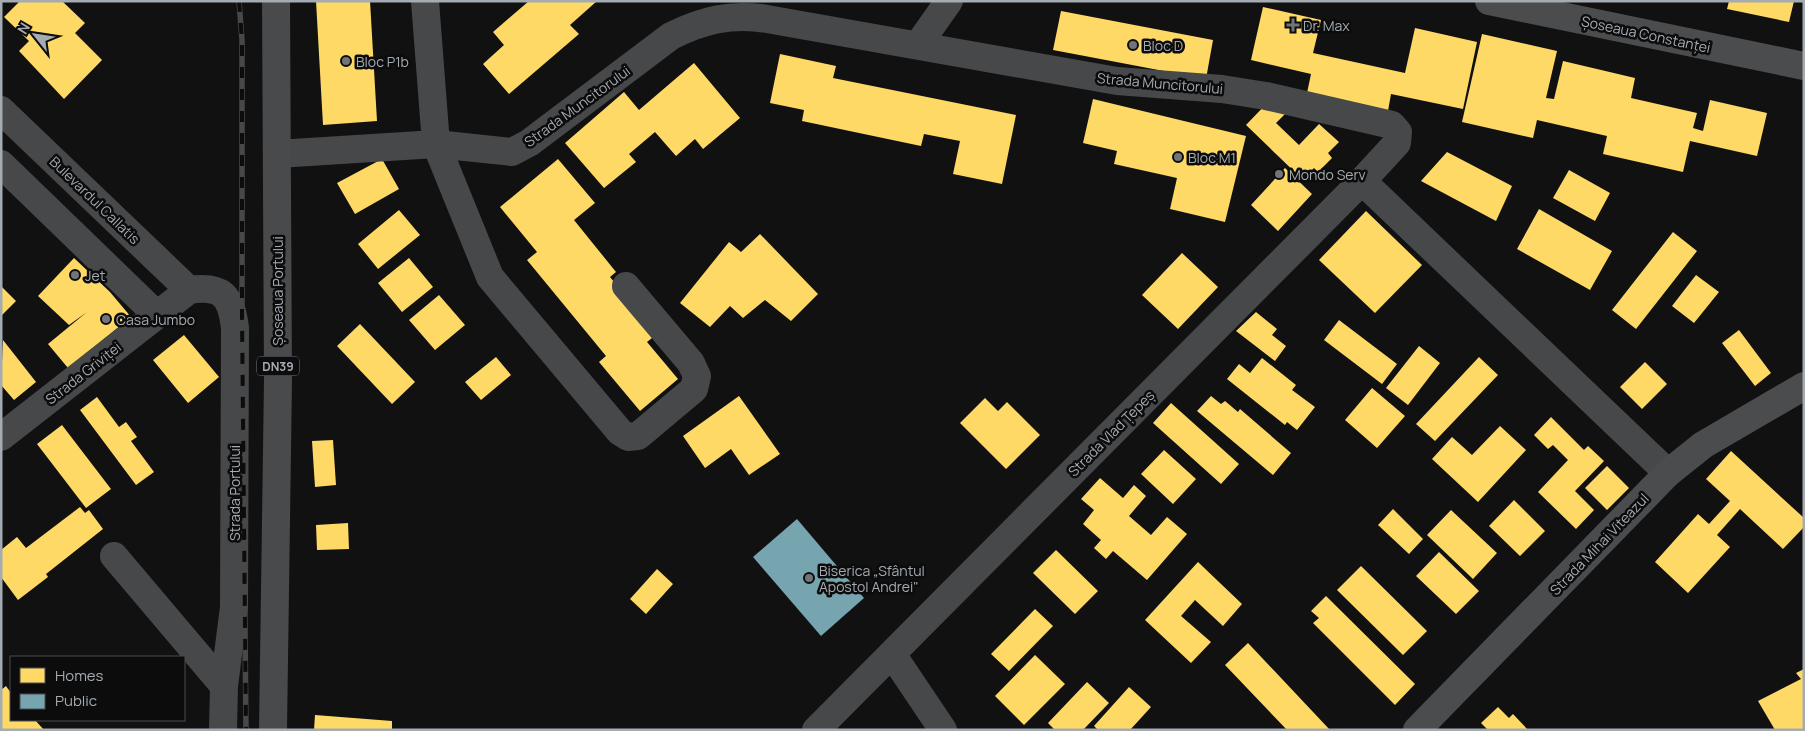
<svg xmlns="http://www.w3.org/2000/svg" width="1805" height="731" font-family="Manrope,sans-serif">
<rect width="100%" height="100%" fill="#111112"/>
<path fill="#ffd966" d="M20,1H62L85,23L75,33L102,60L64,99L19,51L29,41L4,17Z
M316,1H370L377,121L323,125Z
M529,1H597L570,25L579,34L509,94L483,64L504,45L493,32Z
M1729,1H1794L1789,22L1727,9Z
M1263,7L1321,20L1313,53L1405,73L1415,28L1477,42L1463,109L1391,94L1388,111L1307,93L1311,74L1251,60Z
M1061,11L1213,40L1206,79L1053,50Z
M1482,34L1557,51L1546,98L1554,99L1563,61L1635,78L1631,98L1697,113L1693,128L1703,131L1710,100L1767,113L1757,156L1690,141L1683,172L1603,154L1607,136L1537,120L1533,138L1462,122Z
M780,54L836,66L833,78L1016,115L1002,184L953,174L960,141L924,134L921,146L802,121L804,110L770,103Z
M694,63L740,118L703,149L695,139L676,156L655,132L629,154L636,162L604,188L565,143L624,92L639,110Z
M1093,99L1246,136L1225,222L1170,209L1177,178L1114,164L1117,151L1083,143Z
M1270,100L1285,114L1276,123L1299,145L1319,124L1339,142L1328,153L1332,158L1318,172L1314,168L1303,180L1246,125Z
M1447,152L1512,186L1496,221L1421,181Z
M382,159L399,189L355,214L337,183Z
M558,159L595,203L574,220L616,272L610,277L657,334L647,342L678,379L640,411L599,362L606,356L527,260L537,252L500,207Z
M1285,168L1312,194L1278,231L1251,205Z
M1569,170L1610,193L1595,221L1553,198Z
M1539,209L1612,251L1590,290L1517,249Z
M399,210L420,235L378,269L358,244Z
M1366,211L1422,265L1375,313L1319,260Z
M1673,232L1697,251L1636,329L1612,310Z
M760,234L818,294L791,321L765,300L743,318L730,306L710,327L680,303L729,242L741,252Z
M1182,253L1218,287L1178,329L1142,295Z
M74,258L110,292L131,317L68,368L48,344L87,312L69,325L38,296Z
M409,258L433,287L402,312L378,283Z
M1696,275L1719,292L1694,323L1672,306Z
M1,286L16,301L1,316Z
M439,295L465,325L435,350L409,320Z
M1256,312L1277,329L1272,335L1286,346L1275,361L1236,331Z
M1339,320L1397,364L1382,384L1324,340Z
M360,324L415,382L392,404L337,346Z
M1739,330L1771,373L1755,386L1722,343Z
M184,335L219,377L188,403L153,360Z
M3,340L36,382L14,400L1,385Z
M1419,346L1440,363L1408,405L1386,388Z
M496,357L511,375L481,400L465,382Z
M1479,357L1498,375L1435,441L1416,424Z
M1262,358L1296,385L1292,390L1315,407L1297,430L1287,422L1285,425L1227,379L1239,364L1250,373Z
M1645,362L1667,384L1642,409L1620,387Z
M1372,388L1405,416L1377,448L1345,420Z
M739,396L780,454L749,475L731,449L705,468L683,436Z
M1211,396L1221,404L1225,401L1238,412L1240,409L1291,453L1273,475L1197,411Z
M97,397L119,427L126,422L137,437L131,441L154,472L136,485L80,410Z
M985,398L998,411L1007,402L1040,435L1006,469L960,423Z
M1171,403L1239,464L1221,484L1153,423Z
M1551,417L1584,450L1588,446L1604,461L1575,491L1594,510L1576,529L1538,492L1568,460L1553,445L1548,449L1534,435Z
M62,425L111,489L86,508L37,444Z
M1500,426L1526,450L1478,502L1432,459L1452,437L1472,455Z
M333,440L336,485L315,487L312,441Z
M1164,450L1196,479L1173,504L1141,474Z
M1731,451L1804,518V527L1783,549L1740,509L1717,535L1730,547L1688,593L1655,562L1698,514L1709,524L1730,501L1706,479Z
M1607,466L1629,488L1607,510L1585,488Z
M1100,478L1123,498L1134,485L1146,496L1129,516L1151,535L1167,517L1187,534L1147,580L1113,551L1106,559L1094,548L1101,540L1083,524L1094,510L1081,499Z
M1514,500L1545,531L1520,556L1489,526Z
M80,507L85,513L89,510L103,529L46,574L48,577L18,600L1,577V550L17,537L26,548Z
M1393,509L1423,539L1409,554L1378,525Z
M1451,510L1497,553L1473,579L1427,535Z
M348,523L349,549L317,550L316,525Z
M1056,550L1098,591L1075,614L1033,573Z
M1439,552L1479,591L1456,614L1416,576Z
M1198,562L1242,604L1223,626L1195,600L1181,616L1211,642L1191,663L1145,620Z
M1361,566L1427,631L1403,655L1337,590Z
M657,569L673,584L646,614L630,599Z
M1326,596L1415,684L1395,705L1313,623L1319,618L1311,611Z
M1035,609L1053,626L1009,671L991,654Z
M1248,643L1330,730H1287L1225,665Z
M1035,655L1065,684L1024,725L995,696Z
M1804,669V730H1775L1758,701L1801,679L1796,673Z
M1087,682L1109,703L1083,730H1055L1048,723Z
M6,686L11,693V720H35L44,730H1V690Z
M1129,687L1151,707L1130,730H1098L1094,726Z
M1498,707L1509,718L1513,714L1528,730H1488L1481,723Z
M315,715L392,721V730H314Z"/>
<path fill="#76a5af" d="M797,519L864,598L821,636L753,557Z"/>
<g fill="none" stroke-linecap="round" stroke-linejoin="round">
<path stroke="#46484a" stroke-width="28" d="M425,1L436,144L490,277L620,432L628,437L638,436L694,389L697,376L691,363L626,286
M918,45L949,1
M1,110L189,290
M277,154L436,144L512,152L529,143L671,36C703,20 732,13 767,19L1117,81L1222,89L1266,96L1392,125L1398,132L1397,143L1362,181L816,730
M1,164L157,315
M1362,181L1668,473
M1,437L189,290C223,285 231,296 235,328L234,607L224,686L223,730
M114,556L224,686
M892,654L943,730"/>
<path stroke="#4a4c4e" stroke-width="28" d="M1489,1L1804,66
M1417,730L1668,473L1703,445L1804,386"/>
<path stroke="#484a4b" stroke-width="28" d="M273,730L278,380L276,1"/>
<g stroke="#464849" stroke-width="5.5">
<path id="rail" d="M239,1L242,40V314L246,730"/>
</g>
<use href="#rail" stroke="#0c0c0d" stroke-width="4" stroke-dasharray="11" stroke-linecap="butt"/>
</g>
<g fill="#717579" stroke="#0c0c0d" stroke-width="2">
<path d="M1290.5 17.5h5v5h5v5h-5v5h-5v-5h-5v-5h5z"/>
<circle cx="1133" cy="45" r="5"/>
<circle cx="346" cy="61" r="5"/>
<circle cx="1178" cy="157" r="5"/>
<circle cx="1279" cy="174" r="5"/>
<circle cx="75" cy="275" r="5"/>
<circle cx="106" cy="319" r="5"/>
<circle cx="809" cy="578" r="5"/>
</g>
<g text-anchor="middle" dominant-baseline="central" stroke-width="5" stroke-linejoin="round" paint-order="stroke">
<rect fill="#0c0c0d" stroke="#767b80" stroke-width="1" x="257" y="356.5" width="42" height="19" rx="4"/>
<g font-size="12" font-weight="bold" fill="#a4abb1">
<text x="278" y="366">DN39</text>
</g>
<g font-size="14" fill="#a4abb1" stroke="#0c0c0d" text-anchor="start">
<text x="1303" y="25">Dr. Max</text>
<text x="1143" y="45">Bloc D</text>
<text x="356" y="61">Bloc P1b</text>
<text x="1188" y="157">Bloc M1</text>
<text x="1289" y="174">Mondo Serv</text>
<text x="85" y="275">Jet</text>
<text x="116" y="319">Casa Jumbo</text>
<text x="819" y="570">Biserica „Sfântul<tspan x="819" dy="16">Apostol Andrei"</tspan></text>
</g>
<g font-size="14" fill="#a4abb1" stroke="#0c0c0d">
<text transform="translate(1646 34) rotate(12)">Șoseaua Constanței</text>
<text transform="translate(1160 83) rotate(5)">Strada Muncitorului</text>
<text transform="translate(577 106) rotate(-36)">Strada Muncitorului</text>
<text transform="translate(95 200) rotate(44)">Bulevardul Callatis</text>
<text transform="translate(277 291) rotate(-90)">Șoseaua Portului</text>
<text transform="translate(83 373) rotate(-38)">Strada Griviței</text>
<text transform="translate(1111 433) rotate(-45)">Strada Vlad Țepeș</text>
<text transform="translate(234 493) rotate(-90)">Strada Portului</text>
<text transform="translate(1599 544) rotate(-46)">Strada Mihai Viteazul</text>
</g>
</g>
<rect width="1805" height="731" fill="none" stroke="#a4abb1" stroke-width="5"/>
<rect x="10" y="656" width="175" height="65" fill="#0c0c0d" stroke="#494c4f"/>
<rect x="20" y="668" width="25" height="15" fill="#ffd966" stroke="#494c4f"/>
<text x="55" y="681" font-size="15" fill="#a4abb1">Homes</text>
<rect x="20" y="694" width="25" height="15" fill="#76a5af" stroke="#494c4f"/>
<text x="55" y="706" font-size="15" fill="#a4abb1">Public</text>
<g transform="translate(35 35) rotate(300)" stroke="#0c0c0d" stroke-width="4" paint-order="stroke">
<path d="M0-4L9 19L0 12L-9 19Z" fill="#a4abb1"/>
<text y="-8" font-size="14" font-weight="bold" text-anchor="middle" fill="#a4abb1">N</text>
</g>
</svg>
